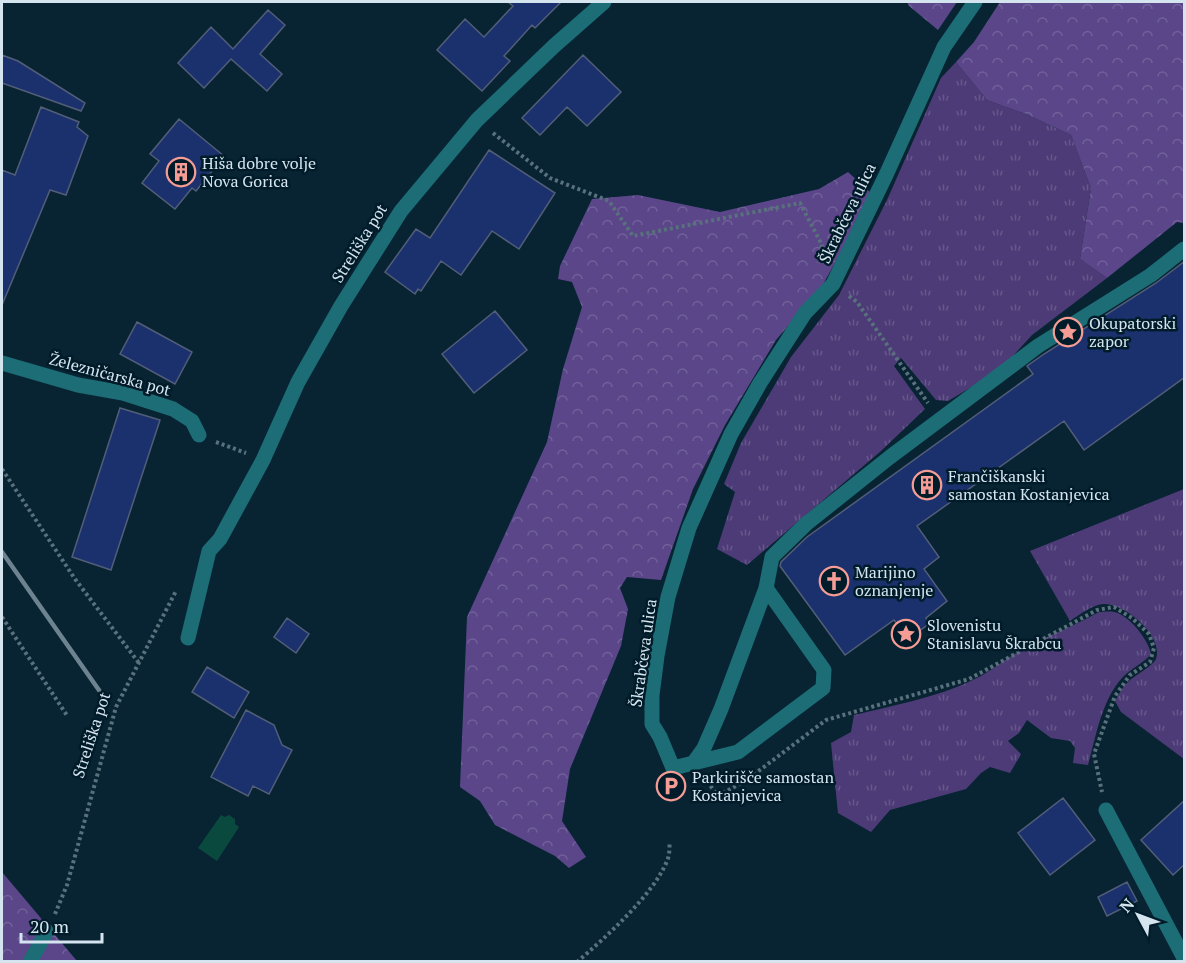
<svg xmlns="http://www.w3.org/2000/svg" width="1186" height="963" font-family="'PT Serif',serif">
<defs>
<pattern id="grass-tufts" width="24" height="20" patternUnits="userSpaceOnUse" patternTransform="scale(1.5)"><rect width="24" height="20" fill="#4d3b77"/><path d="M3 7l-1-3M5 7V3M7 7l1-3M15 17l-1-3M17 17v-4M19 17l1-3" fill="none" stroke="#66578b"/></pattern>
<pattern id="forest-crowns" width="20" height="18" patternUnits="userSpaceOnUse" patternTransform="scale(1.5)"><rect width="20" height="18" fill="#5a4689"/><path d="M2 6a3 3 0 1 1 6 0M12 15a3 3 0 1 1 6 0" fill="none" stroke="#71619a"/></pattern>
</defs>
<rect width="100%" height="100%" fill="#082433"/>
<path fill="url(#grass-tufts)" d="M956,62L987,100L1026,114L1071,135L1091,188L1080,259L1107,278L1032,335L1000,370L948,401L936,400L901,358L894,366L925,409L881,451L747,565L717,549L735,492L724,484L741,443L791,357L839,295L887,200L941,78Z
M1184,489V759L1121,712L1115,701C1119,695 1122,687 1128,682C1135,675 1153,666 1156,659C1164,636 1125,603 1103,604C1092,605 1079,615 1070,621L1030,551Z
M1099,612C1103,612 1109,611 1114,612C1129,615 1148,639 1151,654C1143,664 1131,668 1122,678C1102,700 1096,736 1088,765L1073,763L1075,748L1070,741L1051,738L1027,720L1019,733L1008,741L1021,754L1010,773L990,767L981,773L966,789L890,810L871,832L838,813L831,743L851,732L854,715C896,705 943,696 981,676C995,668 1007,658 1020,651C1046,636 1073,627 1099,612Z"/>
<path fill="url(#forest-crowns)" d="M907,2H957L938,30L909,6Z
M1000,2H1184V223L1177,222L1107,278L1080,259L1091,188L1071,135L1026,114L987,100L956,62L974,42Z
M848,172L871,193L860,219L822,286L776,340L725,425L693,489L661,580L627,577L620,588L628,609L621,646L570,769L562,821L586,857L569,868L555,856L495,825L480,801L460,787L467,617L547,442L563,369L582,307L572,282L558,279L560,266L592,199L638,195L720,212L819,189Z
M2,872L77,961H2Z"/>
<path fill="#0a4a3e" d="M221,815L225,817L229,815L235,819V824L239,827L217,861L198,848Z"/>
<path fill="#1b316d" stroke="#525e78" stroke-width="1.5" d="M508,2H561L535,28L532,25L504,56L510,61L482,91L437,50L465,19L484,37L513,6Z
M268,10L285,25L260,54L282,74L267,91L231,59L204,88L178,63L211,27L233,49Z
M2,55L18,61L85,103L81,111L2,83Z
M583,55L621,92L587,126L567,107L540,135L522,118Z
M41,107L79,122L77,127L88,136L66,195L50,190L2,305V170L15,175Z
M179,119L224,156L196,191L192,188L175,209L142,183L159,161L150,154Z
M489,150L555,193L519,249L492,231L461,275L441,261L421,291L418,289L415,294L385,272L416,229L430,238Z
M1185,261V377L1084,450L1064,421L917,526L939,557L924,569L947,601L926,618L929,624L909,638L894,620L845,655L780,566L781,562L807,537L1033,374L1027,366L1044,354L1156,283Z
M495,311L527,350L474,393L442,354Z
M137,322L192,352L175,384L120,354Z
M120,408L160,420L111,570L72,557Z
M287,618L309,634L296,653L274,637Z
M207,667L249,692L234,718L192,692Z
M246,710L274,725L282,745L292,750L269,794L253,786L248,796L211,777Z
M1063,798L1095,840L1050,875L1018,833Z
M1185,800V864L1173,875L1141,840Z
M1127,882L1137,901L1107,916L1098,897Z"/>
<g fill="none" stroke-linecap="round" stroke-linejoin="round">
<path stroke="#59707d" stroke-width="4" stroke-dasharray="3 3" stroke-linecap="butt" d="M493,133L550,178L609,201L633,236L800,203L822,245L818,263
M849,296L857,302L928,403
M216,442L246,453
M2,469L75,579L139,663
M2,617L68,717
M707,781L718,796L748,779L826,720L969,679L1097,610L1114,607L1132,618L1149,634L1154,648L1150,662L1130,675L1115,696L1094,754L1102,792
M55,914L67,885L116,707L176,591
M577,962C605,938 654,894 667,861C670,855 669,848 670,842"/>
<path stroke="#1c6d76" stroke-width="15" d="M2,363L78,385L123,393L173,409L192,421L199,435
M766,588L824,670L823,688L738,752L673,768L660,737L652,724V695L657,656L668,597L689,528L731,434L760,383L805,313L833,284L886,175L944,47L975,2
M188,638L209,551L220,539L263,460L298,382L341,306L401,211L477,120L554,46L604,2
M694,762L704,748L721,709L766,588L772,557L806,524L890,457L1038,346L1151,275L1184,249
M1106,810L1184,958
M30,962L47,931"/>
<path stroke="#6d838f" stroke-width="4.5" d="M2,552L101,693"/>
</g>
<defs>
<g id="building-ring" transform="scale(1.5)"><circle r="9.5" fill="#001b29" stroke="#f59c95" stroke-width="1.5"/><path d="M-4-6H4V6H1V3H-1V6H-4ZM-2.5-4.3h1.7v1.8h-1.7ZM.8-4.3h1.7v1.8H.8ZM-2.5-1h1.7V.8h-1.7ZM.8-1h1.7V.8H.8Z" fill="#f59c95"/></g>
<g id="sight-ring" transform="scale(1.5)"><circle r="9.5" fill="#001b29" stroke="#f59c95" stroke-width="1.5"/><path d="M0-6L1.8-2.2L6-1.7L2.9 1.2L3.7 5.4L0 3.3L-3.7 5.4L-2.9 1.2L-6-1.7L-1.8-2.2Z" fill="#f59c95"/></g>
<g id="church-ring" transform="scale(1.5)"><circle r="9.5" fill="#001b29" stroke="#f59c95" stroke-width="1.5"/><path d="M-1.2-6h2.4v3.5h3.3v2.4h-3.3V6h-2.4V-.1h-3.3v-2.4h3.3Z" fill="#f59c95"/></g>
<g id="parking-ring" transform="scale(1.5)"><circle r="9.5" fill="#001b29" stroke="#f59c95" stroke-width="1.5"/><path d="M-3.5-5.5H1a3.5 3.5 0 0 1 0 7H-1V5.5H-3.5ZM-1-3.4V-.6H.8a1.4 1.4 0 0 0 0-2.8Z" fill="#f59c95"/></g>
</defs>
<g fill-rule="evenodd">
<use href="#building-ring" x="181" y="172"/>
<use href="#sight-ring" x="1068" y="332"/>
<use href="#building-ring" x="927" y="485"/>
<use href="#church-ring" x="834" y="581"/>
<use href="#sight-ring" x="906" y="634"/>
<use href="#parking-ring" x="671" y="786"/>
</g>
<g text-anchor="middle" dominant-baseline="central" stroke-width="5" stroke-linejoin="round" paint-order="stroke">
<g font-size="16" fill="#d5e5ef" stroke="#001b29" text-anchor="start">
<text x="202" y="163">Hiša dobre volje<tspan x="202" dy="18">Nova Gorica</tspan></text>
<text x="1089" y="323">Okupatorski<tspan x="1089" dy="18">zapor</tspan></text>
<text x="948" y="476">Frančiškanski<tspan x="948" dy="18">samostan Kostanjevica</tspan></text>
<text x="855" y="572">Marijino<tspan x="855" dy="18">oznanjenje</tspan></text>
<text x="927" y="625">Slovenistu<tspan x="927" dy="18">Stanislavu Škrabcu</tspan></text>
<text x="692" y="777">Parkirišče samostan<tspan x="692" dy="18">Kostanjevica</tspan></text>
</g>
<g font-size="16" fill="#d5e5ef" stroke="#001b29">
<text transform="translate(847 213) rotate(-64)">Škrabčeva ulica</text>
<text transform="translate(359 243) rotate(-58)">Streliška pot</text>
<text transform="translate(110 374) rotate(15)">Železničarska pot</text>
<text transform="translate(643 653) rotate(-82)">Škrabčeva ulica</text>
<text transform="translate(91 735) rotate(-72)">Streliška pot</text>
</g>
</g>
<rect width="1186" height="963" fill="none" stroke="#d5e5ef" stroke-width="6"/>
<g transform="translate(1138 915) rotate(311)" stroke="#001b29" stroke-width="4.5" paint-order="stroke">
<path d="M0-4.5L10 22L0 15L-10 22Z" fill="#d5e5ef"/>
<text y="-9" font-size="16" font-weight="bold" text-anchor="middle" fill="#d5e5ef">N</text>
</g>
<path d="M21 933v9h81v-9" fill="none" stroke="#d5e5ef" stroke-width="3"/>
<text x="30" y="933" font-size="18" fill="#d5e5ef" stroke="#001b29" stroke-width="4.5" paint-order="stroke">20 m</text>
</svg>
